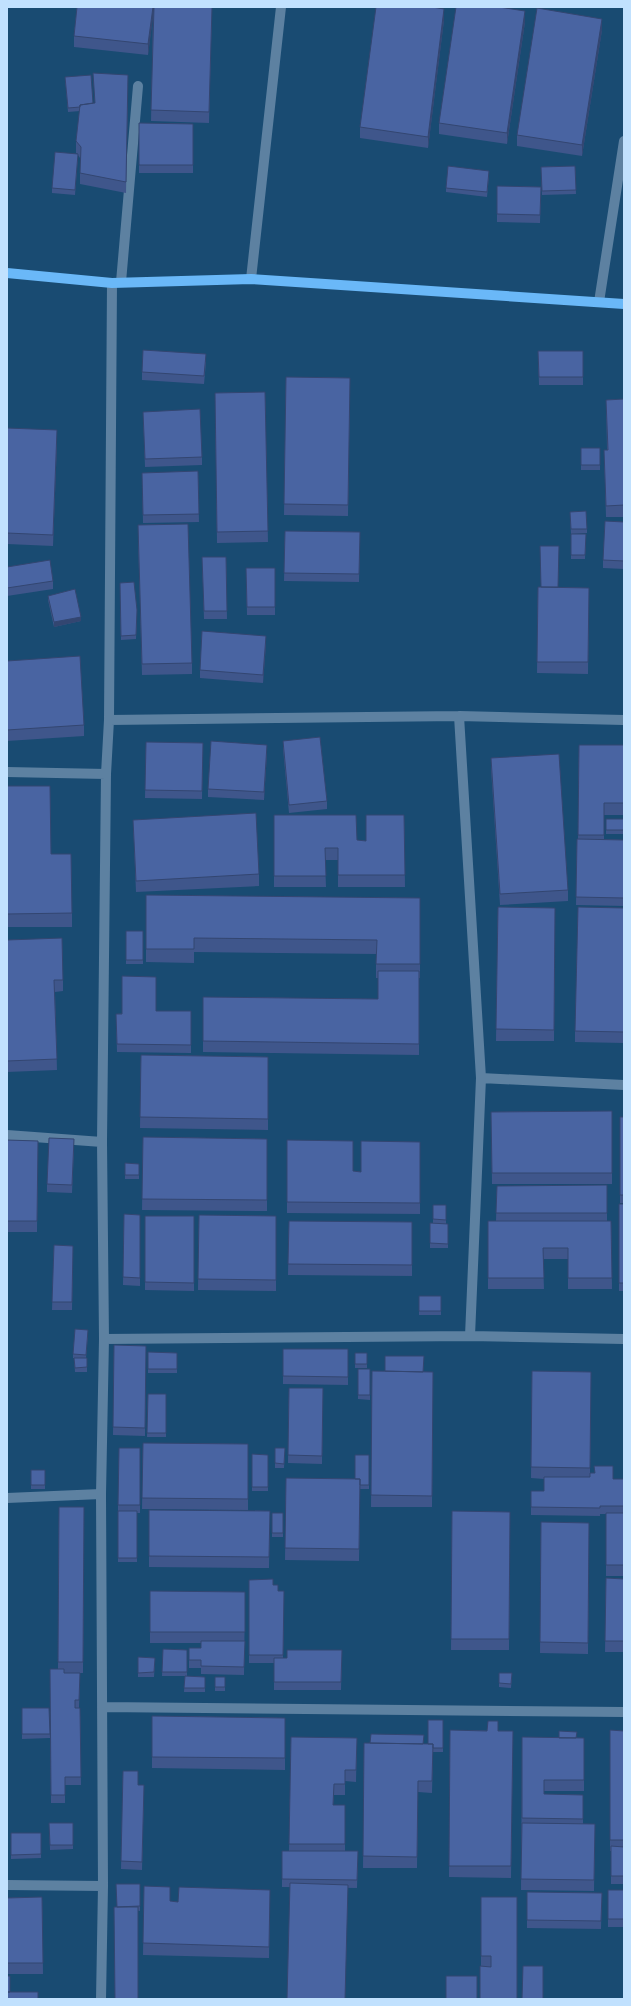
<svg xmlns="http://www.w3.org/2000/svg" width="631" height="2006" font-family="'Public Sans',sans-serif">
<rect width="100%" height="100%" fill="#194b72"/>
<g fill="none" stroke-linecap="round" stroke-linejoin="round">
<path stroke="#5d81a1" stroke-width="10" d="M251,279L281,7
M121,282L138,86
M599,302L624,141
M459,716L481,1078L470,1336
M109,720L459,716L624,720
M7,772L106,774
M481,1078L624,1085
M7,1135L102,1142
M104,1339L470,1336L624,1339
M7,1498L101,1494
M102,1707L624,1712
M7,1885L103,1886
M101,1999L103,1886L101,1494L104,1339L102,1142L106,774L109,720L112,283"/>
<path stroke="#6ab8f8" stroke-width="10" d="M7,273L112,283L251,279L624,304"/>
</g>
<path fill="#3f568b" d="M77,7H212L209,123L151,121L153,15L148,55L74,47V36Z
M444,20L428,148L360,138V127Z
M525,22L507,144L439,134V123Z
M602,30L582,156L517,146V135Z
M93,73L128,86L126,193L80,184V158L78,155L75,195L52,193V188L78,154L76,153V141L80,111L68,112L65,77L93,103H95Z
M139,123L193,124V173H139Z
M575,166L576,194L542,195L541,167Z
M489,175L487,197L446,192V188Z
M497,186L541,187L540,223L497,222Z
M538,351H583V385H539Z
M206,362L204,384L142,380V372Z
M286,377L350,378L348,516L284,515Z
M265,392L268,542L217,543L215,393Z
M624,399V517H606L604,450H607L606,400Z
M143,412L202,457V465L145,467Z
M7,428L57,442L53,546L7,544Z
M581,448H600V470H581Z
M198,471L199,522L143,523L142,473Z
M570,512L587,529V533L572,534H586L585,559H571V534Z
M624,522V569L603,568V560Z
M285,531L360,532L359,582L284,581Z
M138,537L192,663V674L142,675Z
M202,557H226L227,619H204Z
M7,567L53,581V589L7,596Z
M246,568H275V615H247Z
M120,583L137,610L136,639L121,640Z
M538,587L589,588L588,674L537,673Z
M48,596L81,621L54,627L48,600Z
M266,644L263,683L200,678V670Z
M7,661L84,725V736L7,741Z
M283,741L327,801V809L289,813L283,749Z
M146,742L203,743L202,799L145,798Z
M579,745H624V815H604V839L624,840V906L576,905L577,839H578Z
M267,753L264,800L208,797V789Z
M491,758L568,890V901L500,905L491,769Z
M7,786L51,854L72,913V927H7Z
M274,815L357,840L366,841L404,815L405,887H338V860H325L326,887H274Z
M606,819H624V834H606Z
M133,820L259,874V886L136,892Z
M146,895L420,898V978H419V1055L203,1052V997L378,999V978H376V954L194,952V963L146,962Z
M498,907L555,908L554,1041H496Z
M624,908V1043L575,1042V1031Z
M126,931H143V964H126Z
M7,940L63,980V991L55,992L57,1070L7,1072Z
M156,1011H191V1053L117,1052L116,1014Z
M141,1055L268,1057V1130L140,1128Z
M612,1111V1184H492L491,1112Z
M620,1117H624V1203H620Z
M143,1137L267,1139V1211L142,1210Z
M7,1140L38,1141L37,1232H7Z
M287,1140L353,1171L361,1172L420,1142V1214L287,1213Z
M74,1147L72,1193L47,1192V1184Z
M125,1163L139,1164V1179H125Z
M607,1185V1221H611L612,1289H568V1259H543L544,1289H488V1221H496L497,1186Z
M619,1204H624V1291H619Z
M433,1205H446V1224H448V1248H430V1223H433Z
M124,1214L140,1215V1286L123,1285Z
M199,1215L276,1216V1291L198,1290Z
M145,1216H194V1291L145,1290Z
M289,1221L412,1222V1276L288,1275Z
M54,1245L73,1246L72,1310H52Z
M419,1296H441V1315H419Z
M88,1334L86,1358H87V1372H75L74,1358H79H73V1354Z
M114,1345L146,1346L145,1436L113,1435Z
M283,1349H348V1385L283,1384Z
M148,1352L177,1353V1373H148Z
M355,1353H367V1368H355Z
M358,1369H370V1400L358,1399Z
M372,1371L433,1372L432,1507H371Z
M532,1371L591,1372L590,1473L613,1479H624V1652H605L606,1578L624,1579V1576H606V1514H600V1516L531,1515V1491H544V1479L531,1478Z
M289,1388H323L322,1464L288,1463Z
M148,1394H166V1437H147Z
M143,1443L248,1444V1510L142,1509Z
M140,1448V1513H137V1562H118V1505Z
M275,1448H285L284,1468H275Z
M252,1454L268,1455V1491H252Z
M369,1455V1489H360L359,1561L285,1560L286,1478L355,1479Z
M31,1470H45V1489H31Z
M59,1507H84L83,1673H80L79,1708H75H80L81,1785H65V1803H51L50,1669H58Z
M149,1510L270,1511L269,1568L149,1567Z
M452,1511L510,1512L509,1650H451Z
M283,1513V1537H272V1533Z
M541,1522L589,1523L588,1654L540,1653Z
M249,1580L273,1585L278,1591H284L283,1658H287L342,1650L341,1690H274V1663H249Z
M150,1591L245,1592L244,1675L201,1674V1668H189V1648H201V1643H150Z
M163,1649L187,1650V1676H162Z
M138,1657L155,1658L154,1677H138Z
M512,1673L511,1688L499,1687V1683Z
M185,1676L205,1677V1692H184Z
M215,1677H225V1691H215Z
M22,1708H49L50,1738L22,1739Z
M152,1716L285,1718V1770L152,1768Z
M443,1720V1752H433L432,1793L418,1792L417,1868H363L364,1743L428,1744Z
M450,1730L513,1731L511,1878L449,1877Z
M610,1730L624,1731V1884H611V1851H610Z
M291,1737L357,1738L356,1782L345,1781V1795H334L333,1805H345V1851H358L357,1888L282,1887V1879L289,1851Z
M522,1737L584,1738V1791H544V1794L583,1795V1824H595L594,1891L521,1890Z
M123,1771L138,1785H144L142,1870L121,1869Z
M49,1823H73V1849L50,1850Z
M11,1833H41V1858L11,1859Z
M144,1886L170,1901L178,1902L270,1890L269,1958L143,1955Z
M608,1890H624V1927H608Z
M527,1892L602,1893L601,1929L527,1928Z
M42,1897L43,1974H7V1898Z
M481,1897H517L480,1999L481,1966Z
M140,1906V1911L114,1907Z"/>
<path fill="#334671" d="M153,7H154V11L148,55V44Z
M444,9V20L428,148V137Z
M525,11V22L507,144V133Z
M602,19V30L582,156V145Z
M57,430V442L53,546V535Z
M81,617V621L54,627V622Z
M266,636V644L263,683V675Z
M267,745V753L264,800V792Z"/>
<path fill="#4964a2" stroke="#334671" d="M77,7H153L148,44L74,36Z
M154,7H212L209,112L151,110Z
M376,7H432L444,9L428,137L360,127Z
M456,7H499L525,11L507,133L439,123Z
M537,8L602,19L582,145L517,135Z
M93,73L128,75L126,182L80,173L81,147L76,141L80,105L95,103Z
M91,75L93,103L80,105V107L68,108L65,77Z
M139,123L193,124V165H139Z
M55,152L78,154L75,190L52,188Z
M448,166L489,171L487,192L446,188Z
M575,166L576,190L542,191L541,167Z
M497,186L541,187L540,215L497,214Z
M143,350L206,354L204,376L142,372Z
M538,351H583V377H539Z
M286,377L350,378L348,505L284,504Z
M265,392L268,531L217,532L215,393Z
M624,399V505L606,506L604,450H608L606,400Z
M200,409L202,457L145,459L143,412Z
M7,428L57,430L53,535L7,533Z
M581,448H600V465H581Z
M198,471L199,514L143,515L142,473Z
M586,511L587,529H571L570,512Z
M605,521L624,522V561L603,560Z
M188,524L192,663L142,664L138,525Z
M285,531L360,532L359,574L284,573Z
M571,534H586L585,555H571Z
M540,546H559L558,587H541Z
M202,557H226L227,611H204Z
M50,560L53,581L7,588V567Z
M246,568H275V607H247Z
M134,582L137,610L136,635L121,636L120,583Z
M538,587L589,588L588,662H537Z
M75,589L81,617L54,622L48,596Z
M202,631L266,636L263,675L200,670Z
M80,656L84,725L7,730V661Z
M320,737L327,801L289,805L283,741Z
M211,741L267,745L264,792L208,789Z
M146,742L203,743L202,791L145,790Z
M579,745H624V803H604V835H578Z
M559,754L568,890L500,894L491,758Z
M7,786H50L51,854H71L72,913L7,914Z
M256,813L259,874L136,881L133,820Z
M274,815H356L357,840L366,841V815H404L405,875H338V848H325L326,876H274Z
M606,819H624V830H606Z
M577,839L624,840V898L576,897Z
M146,895L420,898V964H376L377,940L194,938V949H146Z
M498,907L555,908L554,1030L496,1029Z
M578,907L624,908V1032L575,1031Z
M126,931H143V960H126Z
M62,938L63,980H54L57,1059L7,1061V940Z
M378,971H419V1044L203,1041V997L378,999Z
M122,976L156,977V1011H191V1045L117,1044L116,1014H122Z
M141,1055L268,1057V1119L140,1117Z
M612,1111V1173H492L491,1112Z
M620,1117H624V1195H620Z
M143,1137L267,1139V1200L142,1199Z
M49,1138L74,1139L72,1185L47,1184Z
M7,1140L38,1141L37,1221H7Z
M287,1140L353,1141V1171L361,1172V1141L420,1142V1203L287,1202Z
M125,1163L139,1164V1175H125Z
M607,1185V1213H496L497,1186Z
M619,1204H624V1283H619Z
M433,1205H446V1220L433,1219Z
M124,1214L140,1215V1278L123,1277Z
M199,1215L276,1216V1280L198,1279Z
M145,1216H194V1283L145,1282Z
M289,1221L412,1222V1265L288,1264Z
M488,1221H611L612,1278H568V1248H543L544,1278H488Z
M430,1223L448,1224V1244L430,1243Z
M54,1245L73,1246L72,1302H52Z
M419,1296H441V1311H419Z
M75,1329L88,1330L86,1355L73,1354Z
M114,1345L146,1346L145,1428L113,1427Z
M283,1349H348V1377L283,1376Z
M148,1352L177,1353V1369H148Z
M355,1353H367V1364H355Z
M385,1356H424L423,1372L385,1371Z
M74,1358H87V1367L75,1368Z
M358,1369H370V1395H358Z
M372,1371L433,1372L432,1496L371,1495Z
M532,1371L591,1372L590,1468L531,1467Z
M289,1388H323L322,1456L288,1455Z
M148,1394H166V1433H147Z
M143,1443L248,1444V1499L142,1498Z
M119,1448H140V1505H118Z
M275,1448H285L284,1464L275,1463Z
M252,1454L268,1455V1487H252Z
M355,1455H369V1485H360V1479H355Z
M594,1466H613V1479H624V1506H600V1508L531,1507V1491H544V1477H590V1473H595Z
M31,1470H45V1485H31Z
M286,1478L360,1479L359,1549L285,1548Z
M59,1507H84L83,1662H58Z
M149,1510L270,1511L269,1557L149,1556Z
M118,1511H137V1558H118Z
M452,1511L510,1512L509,1639H451Z
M272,1513H283V1533H272Z
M606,1513H624V1641H605L606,1578L624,1579V1565H606Z
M541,1522L589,1523L588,1643L540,1642Z
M273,1579V1585H278V1591H284L283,1655H249V1580Z
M150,1591L245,1592V1632H150Z
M201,1641H245L244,1667L201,1666V1660H189V1648H201Z
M163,1649L187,1650V1672H162Z
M287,1650H342L341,1682H274V1658H287Z
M138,1657L155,1658L154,1672L138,1673Z
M50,1669H64V1673H80L79,1700H75V1708H80L81,1777H65V1795H51Z
M499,1673H512L511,1684L499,1683Z
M185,1676L205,1677V1688H184Z
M215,1677H225V1687H215Z
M22,1708H49L50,1734H22Z
M152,1716L285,1718V1758L152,1757Z
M428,1720H443V1748H433V1744H428Z
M488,1721H498V1731H513L511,1866H449L450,1730L487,1731Z
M610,1730L624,1731V1840H610Z
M559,1731L577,1732L576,1738H559Z
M371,1734L424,1735L423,1744L370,1743Z
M291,1737L357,1738L356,1770H345V1784H334L333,1805H345V1844H289Z
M522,1737L584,1738V1780H544V1794L583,1795V1819L522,1818Z
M364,1743L433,1744L432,1781H418L417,1857L363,1856Z
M123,1771H138V1785H144L142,1862L121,1861Z
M49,1823H73V1845H50Z
M522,1823L595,1824L594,1880L521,1879Z
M11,1833H41V1854L11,1855Z
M611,1846L624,1847V1876H611Z
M282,1851H358L357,1880L282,1879Z
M290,1883L348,1885L345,1999H287Z
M116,1884H140V1906L117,1907Z
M144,1886L170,1887V1901L178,1902L179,1887L270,1890L269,1947L143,1943Z
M608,1890H624V1919H608Z
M527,1892L602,1893L601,1921L527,1920Z
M42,1897L43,1963H7V1898Z
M481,1897H517V1999H480V1966L491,1967V1956H481Z
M114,1907H138V1999H115Z
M523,1966H543V1999H522Z
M7,1976H10V1992H7Z
M446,1976H477V1999H446Z
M7,1992H38V1999H7Z"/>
<rect width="631" height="2006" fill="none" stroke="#c1e1fe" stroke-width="16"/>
</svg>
